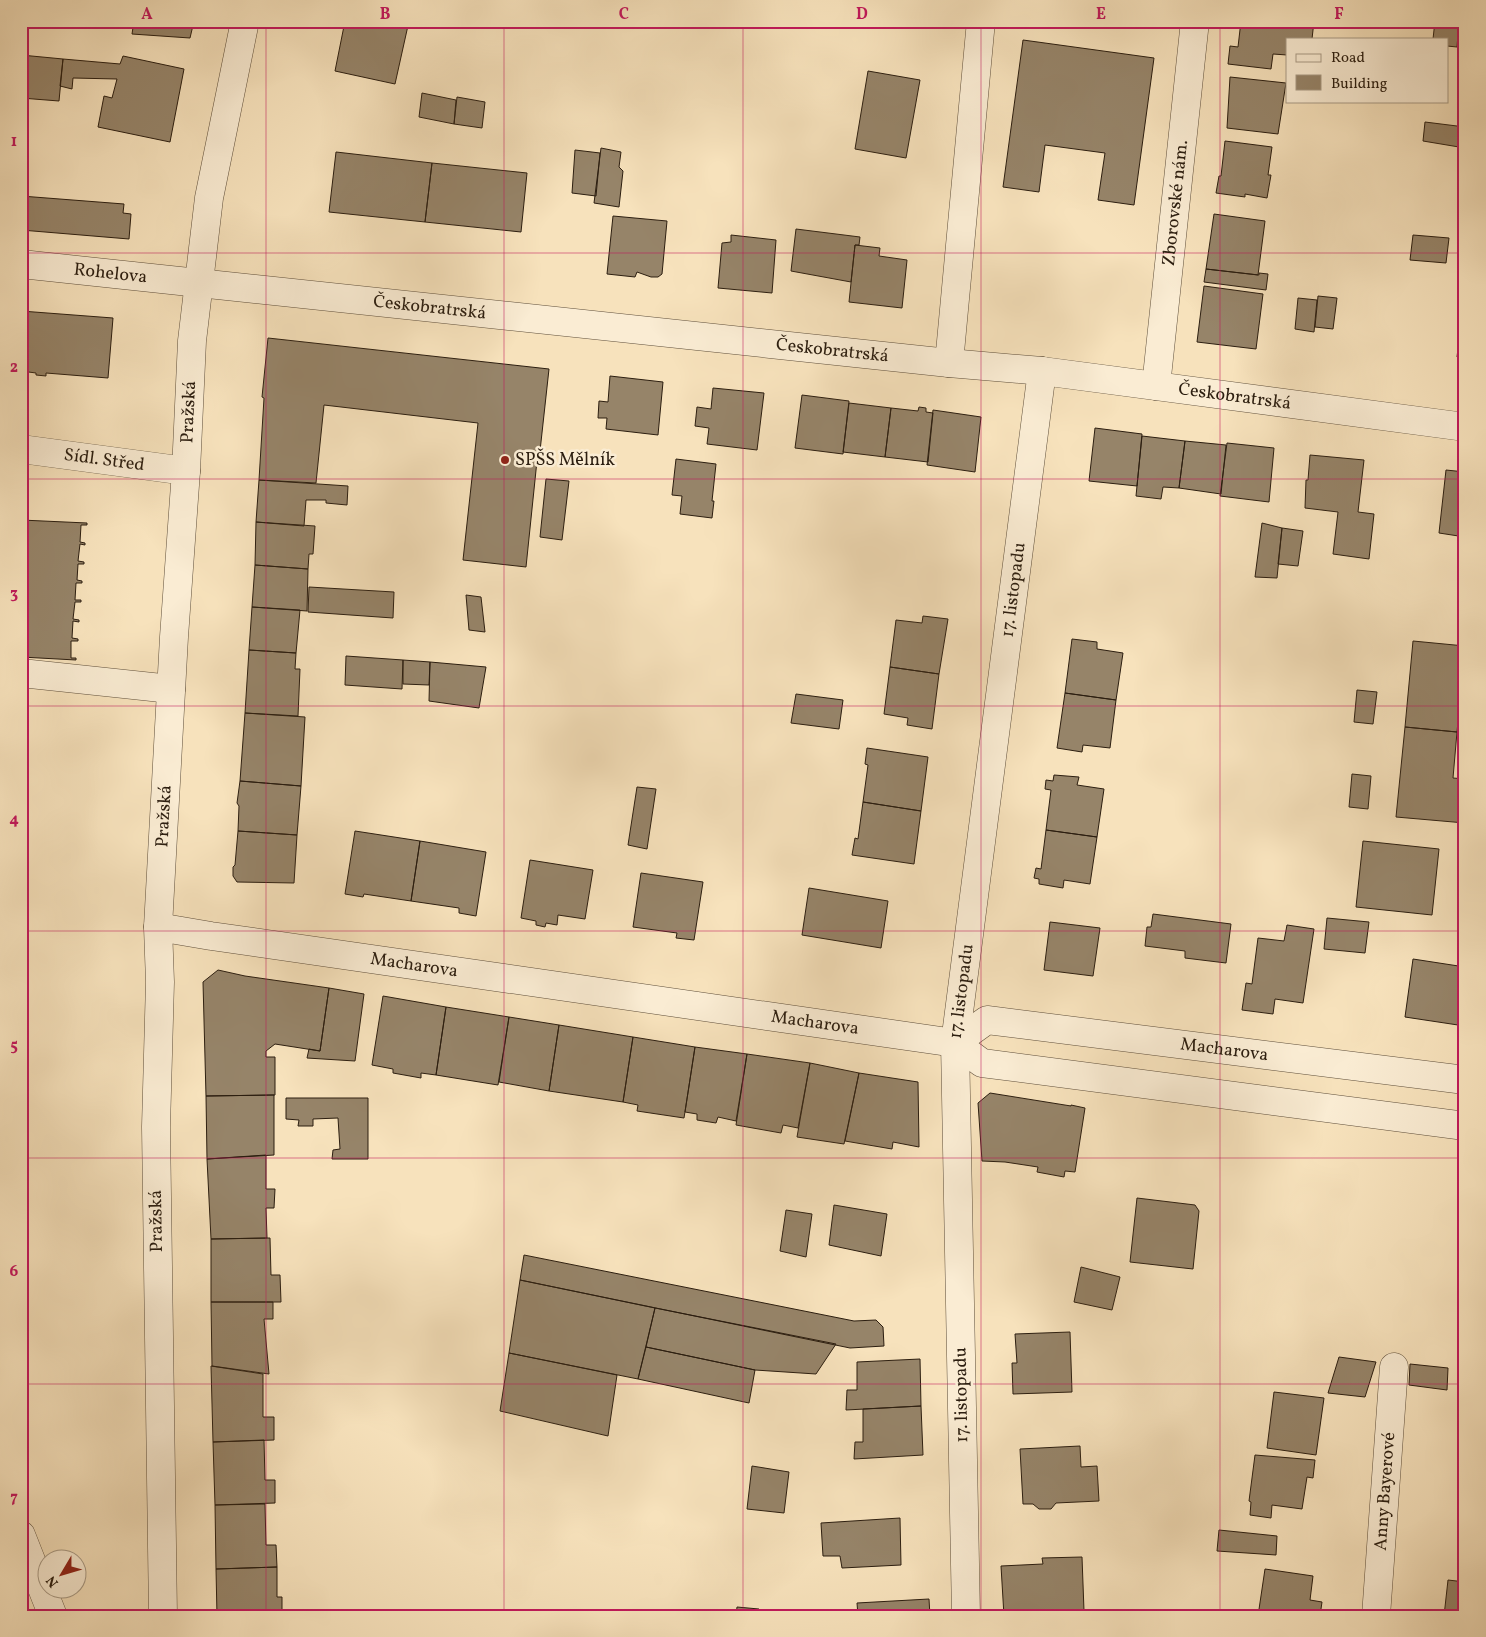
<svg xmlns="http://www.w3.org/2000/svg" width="1486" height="1637" font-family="Vollkorn,serif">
<rect width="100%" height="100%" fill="#f7e2bc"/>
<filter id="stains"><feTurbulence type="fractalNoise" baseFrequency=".004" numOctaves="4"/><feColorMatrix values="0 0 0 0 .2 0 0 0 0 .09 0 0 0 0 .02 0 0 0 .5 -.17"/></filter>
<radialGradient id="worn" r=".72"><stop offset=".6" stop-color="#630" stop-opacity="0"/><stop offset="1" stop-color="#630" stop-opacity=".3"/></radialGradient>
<path fill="#968469" stroke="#2c1e10" d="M134,21H194L190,38L132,34Z
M345,21H409L395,84L335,71Z
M1241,21H1314L1312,39H1287V55L1273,54L1271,69L1228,64L1230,46L1238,47Z
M1435,21H1459L1457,47L1447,46V39H1433Z
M1023,40L1154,58L1134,205L1098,200L1105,153L1045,145L1039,192L1003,187Z
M21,55L63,59L59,101L21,98Z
M123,56L184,69L170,142L98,127L104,96L112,98L117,79L73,78L72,89L60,86L63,59L120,64Z
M868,71L920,80L906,158L855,149Z
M1230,77L1286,83L1278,134L1227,128Z
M422,93L456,100L454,124L419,117Z
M457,97L485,102L482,128L454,124Z
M1425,122L1465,127V148L1423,141Z
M1225,141L1272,147L1268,175H1271L1267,198L1245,194V197L1216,193L1219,176H1221Z
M601,148L621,152L619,167L623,171L619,207L594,203Z
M575,150L600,153L596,196L572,193Z
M336,152L432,163L425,222L329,212Z
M432,163L527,173L521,232L425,222Z
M21,196L124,204L123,213L131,214L129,239L21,230Z
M1214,214L1265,221L1258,275L1206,269Z
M613,216L667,221L662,274L658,277H651L637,272L635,277L607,274Z
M796,229L860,237L859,245H855L851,282L791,271Z
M731,235L776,240L772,293L718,288L722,243L731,242Z
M1413,235L1449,238L1446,263L1410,260Z
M855,245L880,248L879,256L907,260L902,308L849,302Z
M1206,269L1259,275V273L1268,274L1266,290L1204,282Z
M1204,286L1263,294L1256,349L1197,342Z
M1318,296L1337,298L1333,329L1315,327Z
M1298,298L1317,300L1314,332L1295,329Z
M1464,298H1465V358L1457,357Z
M21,311L113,318L108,378L46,373V376L36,375V373L21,371Z
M268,338L549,369L540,451H538L526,567L463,560L478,423L324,405L316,483L259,480L264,398L262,397Z
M610,376L663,382L658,435L606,429L607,418H598L599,401L608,402Z
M713,388L764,393L757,450L707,444L709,428L695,426L697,407L711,409Z
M802,395L849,401L843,454L795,448Z
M849,403L891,408L885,457L843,452Z
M919,407L926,408V412L933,413L928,462L885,457L891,408L918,411Z
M933,410L981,417L975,472L927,465Z
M1095,428L1142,434L1137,486L1089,481Z
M1142,436L1185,441L1179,488L1163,487L1161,499L1136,496Z
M1185,441L1226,445L1221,494L1179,488Z
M1227,443L1274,448L1269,502L1220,496Z
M1310,455L1364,460L1358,512L1374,514L1369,559L1333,554L1338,512L1305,508L1306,480H1308Z
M676,459L716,464L712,501H714L712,518L680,514L682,496L672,495Z
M1446,470L1465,472V537L1439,533Z
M546,479L569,481L562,540L540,537Z
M259,480L348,486L347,505L326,503V500H306L304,526L256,522Z
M21,520L87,523V525H81L80,542L85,543V545L80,544L78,561L84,562V564H78L77,580L82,581V583H76L75,600H81V602H75L73,619L79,620V622L73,621L72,638L78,639V641H71V658H76V660L21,657Z
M256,522L315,526L313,554H309L308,569L255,565Z
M1262,523L1282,528L1277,578L1255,577Z
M1282,528L1303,531L1298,566L1278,564Z
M255,565L308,569L307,611L252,607Z
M309,587L394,592L393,618L308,612Z
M466,595L481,597L485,632L469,630Z
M252,607L300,610L296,653L249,650Z
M923,616L948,619L939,674L890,667L896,620L922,623Z
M1072,639L1097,642V649L1123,653L1116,700L1065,693Z
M1413,641L1465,646L1457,732L1405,727Z
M249,650L296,653L295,669H300L298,716L245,713Z
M346,656L403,660L402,689L345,685Z
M403,660L430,662L429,685L403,684Z
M430,662L486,667L479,708L429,701Z
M890,667L939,674L932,729L907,725L908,718L884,714Z
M1357,690L1377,692L1373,724L1354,722Z
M1065,693L1116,700L1110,748L1083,745L1082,752L1057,748Z
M796,694L843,700L839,729L791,723Z
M245,713L305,717L301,786L240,781Z
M1405,727L1457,732L1453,778L1465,779V823L1396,817Z
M867,748L928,757L921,811L863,802L868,765L865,764Z
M1352,774L1371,776L1368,809L1349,807Z
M1054,775L1079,777L1077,785L1104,789L1097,837L1046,830L1051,790L1045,789L1046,780L1053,781Z
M240,781L301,786L297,835L238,831L239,806L237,803Z
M637,787L656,789L647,849L628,845Z
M863,802L921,811L914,864L852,855L855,838L858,839Z
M1046,830L1097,837L1090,884L1064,880L1063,888L1039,884V879L1034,878L1036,868L1041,869Z
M238,831L297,835L294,883L237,882L233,876V867L235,865Z
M355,831L420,841L411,901L364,894L363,897L345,894Z
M420,841L486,852L476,916L459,913V908L411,901Z
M1363,841L1439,849L1432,915L1356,907Z
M530,860L593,870L585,919L558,915L557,925L546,923L545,927L536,925V921L521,918Z
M641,873L703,882L694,940L676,938L677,933L633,927Z
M809,888L888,901L881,948L802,935Z
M1153,914L1231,924L1226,963L1185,958V951L1145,946L1147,927H1151Z
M1327,918L1369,922L1365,953L1324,949Z
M1050,922L1100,928L1093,976L1044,970Z
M1287,925L1314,929L1303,1003L1275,999L1273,1014L1242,1010L1246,983L1252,984L1258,938L1284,941Z
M1413,959L1465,967L1458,1025L1405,1017Z
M218,970L245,976L329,988L320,1051L275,1044L266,1051V1057H275V1095L206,1096L203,982Z
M329,988L364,994L355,1061L307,1058L309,1049L320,1051Z
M383,996L446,1007L436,1075L421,1073V1078L393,1073V1069L372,1065Z
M446,1007L509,1017L498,1085L436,1075Z
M509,1017L559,1025L549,1091L499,1082Z
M559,1025L633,1037L623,1102L549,1091Z
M633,1037L695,1047L684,1118L637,1111L638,1105L623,1102Z
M695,1047L747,1054L736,1121L718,1117L716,1123L697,1120V1114L685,1112Z
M747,1054L810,1063L798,1128L783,1125L781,1133L736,1125Z
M810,1063L859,1073L844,1144L797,1137Z
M859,1073L918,1082L919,1147L893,1142L892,1149L845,1141Z
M990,1093L1071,1106V1105L1085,1108L1075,1172L1065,1171L1064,1177L1037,1172L1038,1167L1005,1162L982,1161L978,1103Z
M274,1095V1155L207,1159L206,1096Z
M286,1098H368V1159H332L333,1150L340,1149L338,1118L313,1119V1126H298L299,1120L286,1119Z
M266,1155V1189H275L274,1208H266L267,1238L211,1239L207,1159Z
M1137,1198L1195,1205L1199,1211L1193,1269L1130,1262Z
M834,1205L887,1214L881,1256L829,1245Z
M786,1210L812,1214L806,1257L780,1251Z
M270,1238L271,1275H280L281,1302H211V1239Z
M524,1255L854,1321L876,1320L883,1327L884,1346L850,1348L520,1280Z
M1081,1267L1120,1277L1112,1310L1074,1302Z
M520,1280L655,1308L638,1379L509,1353Z
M211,1302H273V1319H264L269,1374L212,1366Z
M655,1308L836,1344L816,1374L755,1370L646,1347Z
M1070,1332L1072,1392L1013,1394L1012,1363H1017L1015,1334Z
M646,1347L755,1370L749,1403L638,1379Z
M509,1353L617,1375L608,1436L500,1411Z
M1339,1357L1376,1362L1365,1397L1328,1393Z
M920,1359L921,1406L846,1410L847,1390H857V1362Z
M1410,1364L1448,1368L1447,1390L1409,1385Z
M211,1366L263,1374V1417H274V1440L213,1442Z
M1274,1392L1324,1398L1316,1455L1267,1448Z
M1465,1403V1440H1461Z
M921,1406L923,1455L854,1459L855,1442H863V1409Z
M264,1440L265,1480H275V1503L215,1505L213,1442Z
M1080,1446L1081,1467L1097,1466L1099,1501L1056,1503L1051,1509H1039L1033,1504H1023L1020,1449Z
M1255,1455L1315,1460L1313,1478L1307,1477L1302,1509L1272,1505L1271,1518L1250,1515L1251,1502L1249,1501Z
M752,1466L789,1472L784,1513L747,1509Z
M265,1504L266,1545H276L277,1567L216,1569L215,1505Z
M900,1518L901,1565L842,1568L840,1556H823L821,1523Z
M1219,1530L1277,1536L1276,1555L1217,1551Z
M1082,1557L1084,1611H1061V1616H1004L1001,1566L1043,1564L1042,1558Z
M277,1567V1597H282V1616H217L216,1569Z
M1265,1569L1313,1576L1310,1600L1322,1602L1320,1616L1308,1614L1307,1616H1258Z
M1448,1580L1465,1582V1616H1444Z
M929,1599L930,1616H858L857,1603Z
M737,1607L759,1609V1616H736Z"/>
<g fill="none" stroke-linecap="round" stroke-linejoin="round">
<g stroke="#5f4f3b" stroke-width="29">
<g id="street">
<path id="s1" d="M21,264L949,363L1042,371L1465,427"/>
<path d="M949,363L981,21"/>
<path id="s2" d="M1156,386L1195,21"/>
<path id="s3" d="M21,449L186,471"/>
<path d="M21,673L171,689"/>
<path id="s4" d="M158,927L211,936L955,1043L987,1020L1465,1080"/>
<path d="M955,1043L982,1063L1465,1126"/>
<path d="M21,1535L53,1616"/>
<path id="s5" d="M163,1616L156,1127L160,982L158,927L174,637L186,471L192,341L209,198L245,21"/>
<path id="s6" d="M966,1616L955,1043L1042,371"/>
<path id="s7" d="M1376,1616L1394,1367"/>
</g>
</g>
<use href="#street" stroke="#faecd3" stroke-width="28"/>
</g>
<path fill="none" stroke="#c2185b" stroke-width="1" stroke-opacity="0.55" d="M266,21V1616M504,21V1616M743,21V1616M981,21V1616M1220,21V1616M21,253H1465M21,479H1465M21,706H1465M21,931H1465M21,1158H1465M21,1384H1465"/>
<circle fill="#8f2418" stroke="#faecd3" stroke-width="2" cx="505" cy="460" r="5"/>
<g text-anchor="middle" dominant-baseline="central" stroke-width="5" stroke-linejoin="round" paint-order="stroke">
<g font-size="18" fill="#2c1e10" stroke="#faecd3">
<text stroke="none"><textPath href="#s2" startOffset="184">Zborovské nám.</textPath></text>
<text stroke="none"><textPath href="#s1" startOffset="90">Rohelova</textPath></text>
<text stroke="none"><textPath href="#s1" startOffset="411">Českobratrská</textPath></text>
<text stroke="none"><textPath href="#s1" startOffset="816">Českobratrská</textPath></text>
<text stroke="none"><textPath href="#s1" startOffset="1221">Českobratrská</textPath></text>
<text stroke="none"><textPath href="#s5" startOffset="1205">Pražská</textPath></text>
<text stroke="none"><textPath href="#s3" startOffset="84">Sídl. Střed</textPath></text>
<text stroke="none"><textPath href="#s6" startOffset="1030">17. listopadu</textPath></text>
<text stroke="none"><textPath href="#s5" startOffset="800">Pražská</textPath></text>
<text stroke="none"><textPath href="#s4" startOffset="259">Macharova</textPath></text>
<text stroke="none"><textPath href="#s6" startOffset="625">17. listopadu</textPath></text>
<text stroke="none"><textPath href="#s4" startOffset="664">Macharova</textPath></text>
<text stroke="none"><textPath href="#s4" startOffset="1084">Macharova</textPath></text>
<text transform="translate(157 1221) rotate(-91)">Pražská</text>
<text transform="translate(962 1395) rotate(-91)">17. listopadu</text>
<text stroke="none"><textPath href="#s7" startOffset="125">Anny Bayerové</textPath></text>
</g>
<g font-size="18" fill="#2c1e10" stroke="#faecd3" text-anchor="start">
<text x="515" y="460">SPŠS Mělník</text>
</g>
</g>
<rect width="1486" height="1637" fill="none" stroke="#f7e2bc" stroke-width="55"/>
<rect x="1286" y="38" width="162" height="65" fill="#faecd3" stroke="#a89a85"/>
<rect x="1296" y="54" width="25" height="8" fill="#faecd3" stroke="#a89a85"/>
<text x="1331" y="62" font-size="15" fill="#2c1e10">Road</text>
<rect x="1296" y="75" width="25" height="15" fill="#968469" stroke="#a89a85"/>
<text x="1331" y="88" font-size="15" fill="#2c1e10">Building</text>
<g transform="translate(62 1574) rotate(232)"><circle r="24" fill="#faecd3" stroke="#a89a85"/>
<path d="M0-4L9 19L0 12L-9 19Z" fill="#8f2418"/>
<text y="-8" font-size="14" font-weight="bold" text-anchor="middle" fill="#2c1e10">N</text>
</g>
<rect x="28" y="28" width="1430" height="1582" fill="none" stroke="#c2185b" stroke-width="2"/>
<g font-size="16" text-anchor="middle" font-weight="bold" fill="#c2185b">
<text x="147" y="19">A</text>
<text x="385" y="19">B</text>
<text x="624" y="19">C</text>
<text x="862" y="19">D</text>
<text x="1101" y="19">E</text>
<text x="1339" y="19">F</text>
<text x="14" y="146">1</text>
<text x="14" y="372">2</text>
<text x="14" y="598">3</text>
<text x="14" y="824">4</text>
<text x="14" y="1050">5</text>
<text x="14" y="1276">6</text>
<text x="14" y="1502">7</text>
</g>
<rect width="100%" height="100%" filter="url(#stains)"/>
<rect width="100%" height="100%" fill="url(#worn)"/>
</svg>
